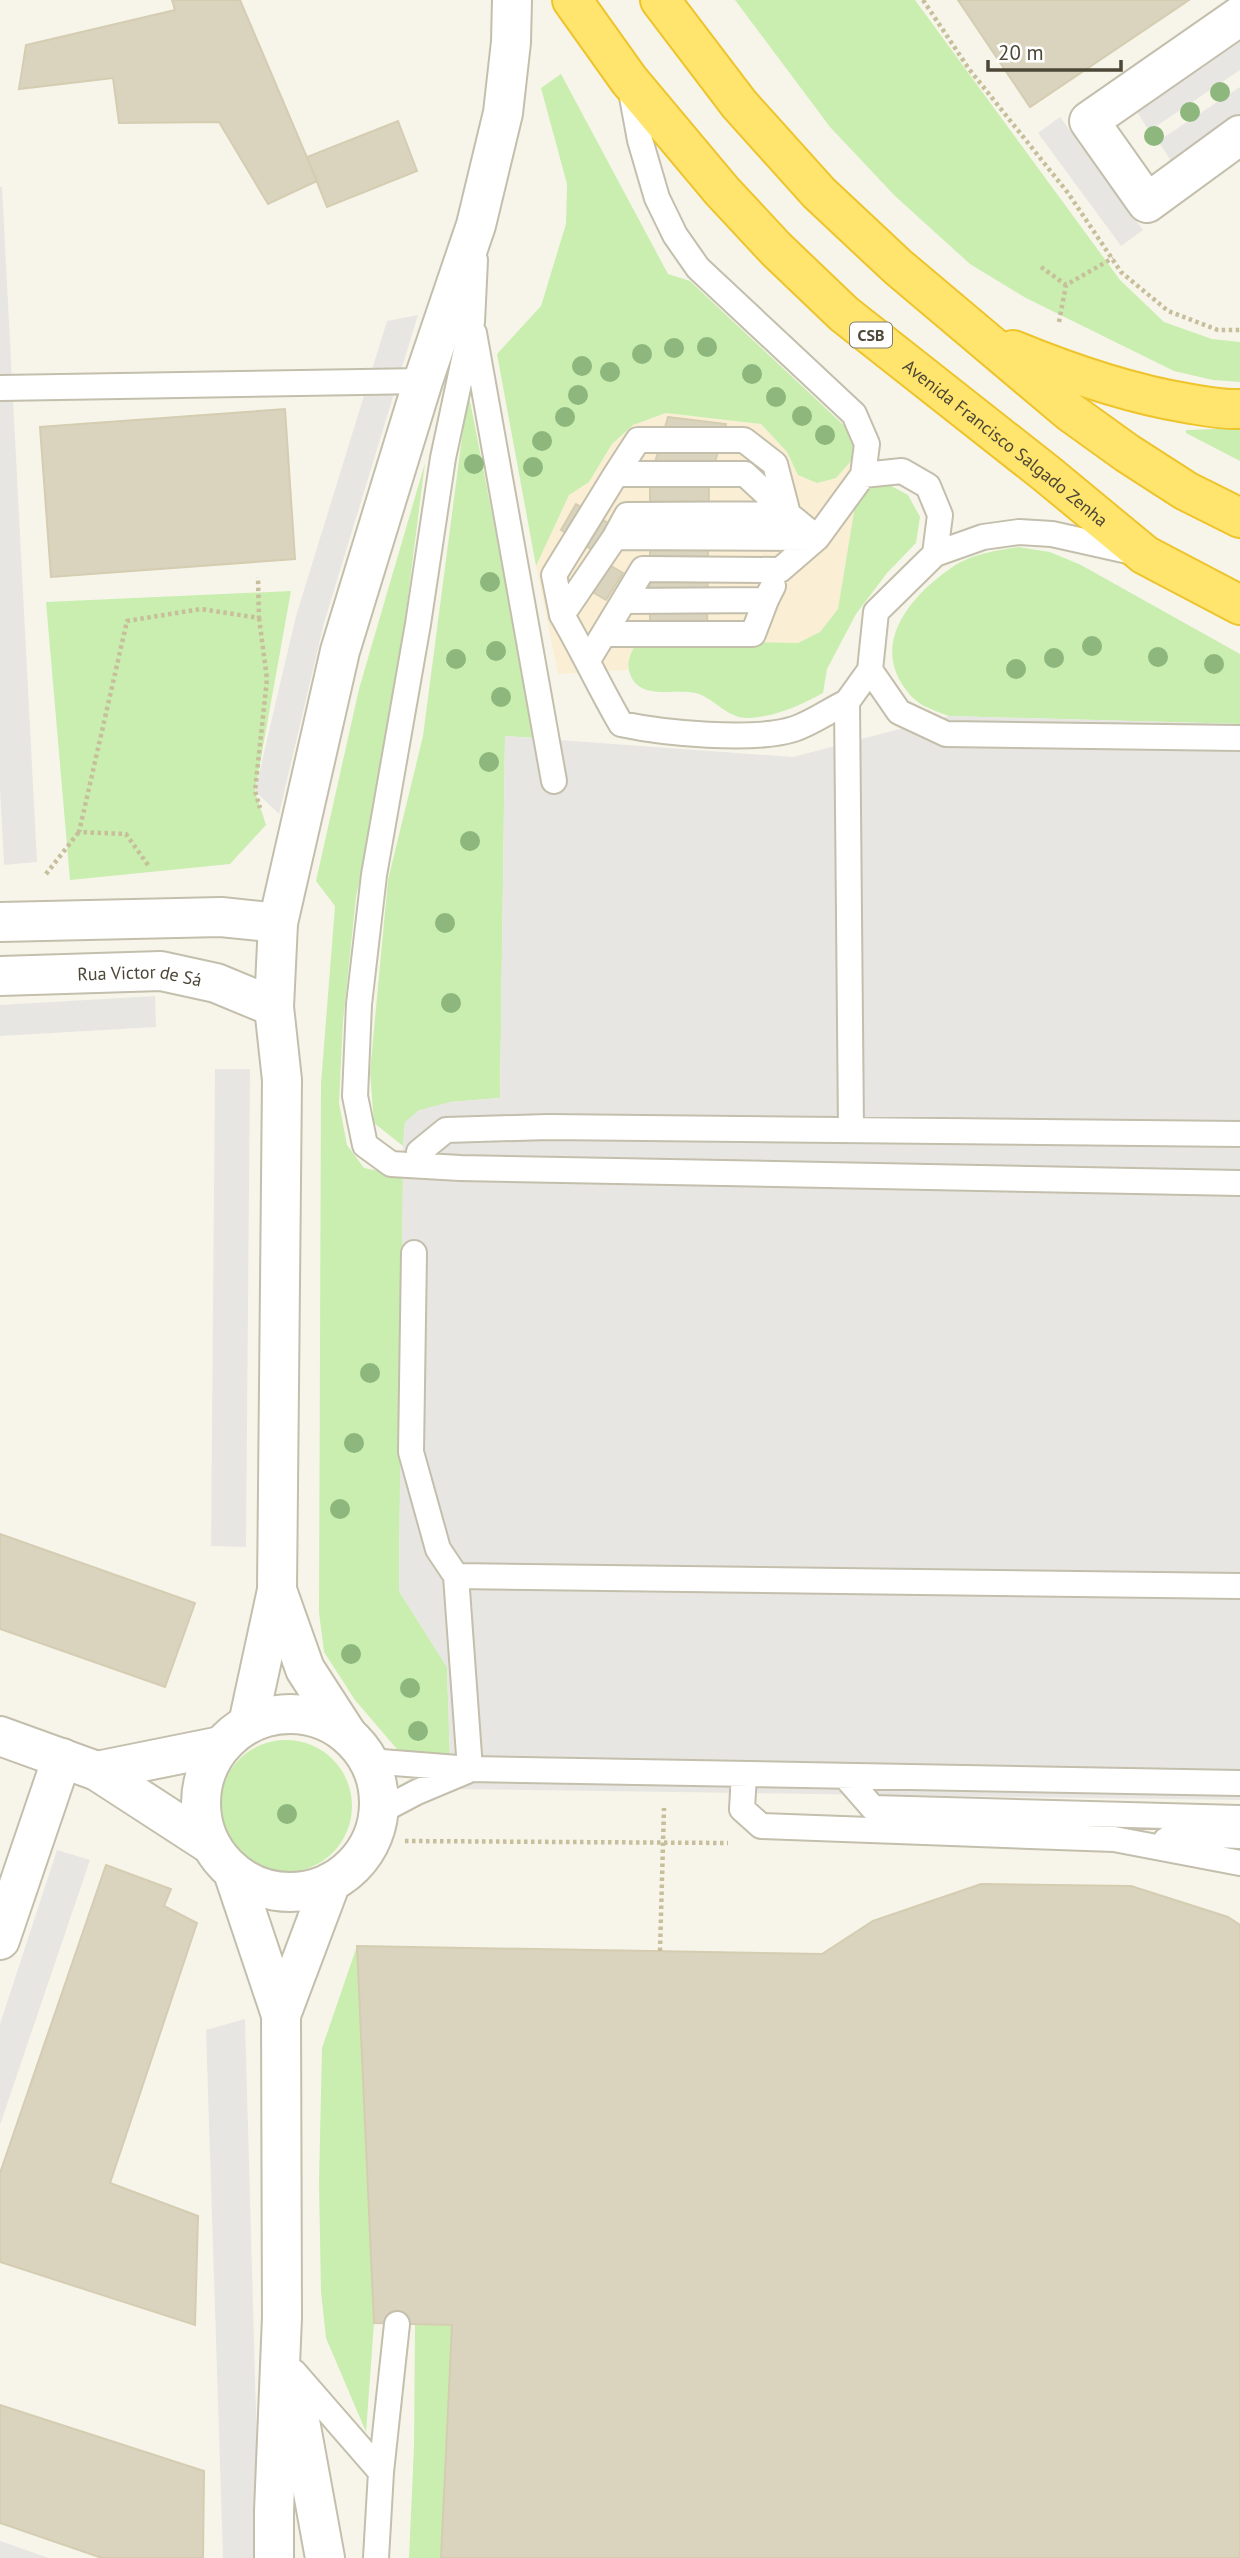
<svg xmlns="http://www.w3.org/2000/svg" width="1240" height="2558" font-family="'PT Sans',sans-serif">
<rect width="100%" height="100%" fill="#f7f5ea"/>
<path fill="#faefd4" d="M667,413L761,424L787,452L798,475L836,478L852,460L886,483L855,506L838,610L820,632L798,643L649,640L629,656L628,670L558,674L536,566L569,495L589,482L612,444L633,425Z"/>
<path fill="#c9eeb0" d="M735,0H915L1120,280L1164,322L1212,339L1240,342V382L1213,380L1174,371L1026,298L970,264L895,196L830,127Z
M561,74L668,274L690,281L851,432L854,450L852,460L836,478L817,483L798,475L787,452L761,424L666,413L633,425L612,444L589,482L569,495L536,566L497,354L541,306L566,224L567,184L541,88Z
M468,391L536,738L505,736L500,1098L450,1102L405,1122L403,1146L374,1123L370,1072L388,880L423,736Z
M1240,428V461L1186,433V430Z
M425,463L400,659L381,781L356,897L343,1022L339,1103L347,1145L364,1168L403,1176L399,1591L447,1667L451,1789L413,1768L355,1700L324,1652L319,1613L321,1084L335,906L316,881L359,689Z
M886,483L908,495L920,517L916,543L887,573L856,614L827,669L823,693C798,706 776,717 747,718C728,718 715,700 699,694C677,687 640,702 630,674C626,663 630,654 636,644L648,640L798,643L820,632L838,609L855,506L867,490Z
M1018,547L1050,552L1081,565L1240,654V724L949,716C941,713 932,710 924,706C913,700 905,690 899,679C876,635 916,592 951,568C970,554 995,551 1018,547Z
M291,591L255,791L266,825L230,864L70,880L46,602Z
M220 1806a66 66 0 1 1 132 0a66 66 0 1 1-132 0Z
M357,1946L374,2323L366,2432L326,2338L321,2292L319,2183L322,2048Z
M415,2324L452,2325L441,2558H409L414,2447Z"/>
<path fill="#e8e6e2" d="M1240,39V70L1149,131L1136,110Z
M1240,87V115L1171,161L1158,141Z
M1060,117L1143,230L1121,246L1038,133Z
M0,187H2L37,862L4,865L0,787Z
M418,315L324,623L279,814L255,791L296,616L387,321Z
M949,716L1240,724V1800L451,1789L447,1667L399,1591L403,1146L405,1122L419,1110L450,1102L500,1098L505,736L793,757Z
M155,996L156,1027L0,1036V1005Z
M215,1069H250L246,1547L211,1546Z
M57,1850L90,1860L0,2125V2024Z
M245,2019L260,2558H223L206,2030Z
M0,2541L49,2558H0Z"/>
<path fill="#dad3be" stroke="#d5cdb1" stroke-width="2" d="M172,0H240L317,181L268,204L219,122L119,123L113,78L19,89L26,45L175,10Z
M958,0H1189L1030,107Z
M398,121L417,171L327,207L307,157Z
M285,409L295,559L51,577L40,427Z
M668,417L726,424L709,483L707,635L650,636V480Z
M576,504L610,524L594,551L561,530Z
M589,553L623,573L606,600L572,580Z
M0,1534L195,1603L165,1687L0,1629Z
M106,1865L171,1889L164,1906L197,1923L110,2183L198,2216L195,2325L0,2262V2173Z
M981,1884L1131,1886L1228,1917L1240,1925V2558H441L452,2325L374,2323L357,1946L822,1954L873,1921Z
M0,2405L204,2471L203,2558H102L0,2523Z"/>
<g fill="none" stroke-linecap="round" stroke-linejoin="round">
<g stroke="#c3bfac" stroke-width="28">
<path id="lane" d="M630,86L640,140L657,198L675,235L698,268L854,414L867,444L863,475L817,538L615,537L562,615C583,651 600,688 621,724C663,733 753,742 794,729C812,723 830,710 847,702
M475,260L472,322L443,458L418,624L374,875L359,1004L355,1096L365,1145L391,1164L460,1168L1240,1183
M474,333L554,781
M0,388L423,381
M863,475L902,471L928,486L940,515L935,554
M1137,553L1052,534L1019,532L983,537L935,554L876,612L870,670L899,712L946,734L1240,738
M624,601L766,600L773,586
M562,615L554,575L616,474H745L788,514L775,464L744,440H638L616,474
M604,634H753L766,600
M588,660L643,569L780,570L817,538L788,514L627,515L615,537
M851,1130L847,702L870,670
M419,1152L446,1130L548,1127L1240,1134
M414,1253L411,1452L438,1549L456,1576L470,1769
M456,1576L1240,1586
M369,1761L470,1769L1240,1783
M744,1774L742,1809L761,1826L1114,1839L1240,1863
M845,1776L873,1808L1240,1818
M379,1812L417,1792L467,1771
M1166,1840L1176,1833L1240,1836
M294,2372L381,2472
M376,2558L381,2472L397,2324"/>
</g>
<g stroke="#c3bfac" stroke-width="42">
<g id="street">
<path d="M1240,16L1089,121L1147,203L1240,135"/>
<path d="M0,922L221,917L278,923"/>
<path id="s1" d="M0,976L161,971L216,983L274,1007"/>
<path d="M277,1590L305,1669L347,1734"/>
<circle cx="290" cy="1803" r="89"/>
<path d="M248,1724L277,1590L282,1080L274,1007L278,923L340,651L423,381L476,225L503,113L511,42L512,0"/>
<path d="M0,1736L97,1771L211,1845"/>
<path d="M97,1771L221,1746"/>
<path d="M233,1872L281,2015L282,2317L274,2511V2558"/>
<path d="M0,1940L62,1758"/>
<path d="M281,2015L331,1882"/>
<path d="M294,2388L325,2558"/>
</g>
</g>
<g stroke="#eec42d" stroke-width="42">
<g id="highway">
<path id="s2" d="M572,0L629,80L722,191L776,249L844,314L1047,474L1145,555L1240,605"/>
<path d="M660,0L739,104L819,193L898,267L1070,412L1127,453L1186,491L1240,518"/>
<path d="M1013,350C1069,373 1126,393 1186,403C1204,406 1221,410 1240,409"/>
</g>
</g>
<path stroke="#c7be9b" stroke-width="4.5" stroke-dasharray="3.5 3.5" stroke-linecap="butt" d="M923,0L969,69L1068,193L1121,272L1168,311L1218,330H1240
M1041,267L1066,285
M1059,322L1066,285L1113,258
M259,618L267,679L255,791L260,808
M148,865L126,834L79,832L127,621L201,609L259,618L258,577
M46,874L79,832
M405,1841L728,1843
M660,1951L664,1808"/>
<use href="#lane" stroke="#fff" stroke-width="24"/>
<use href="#street" stroke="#fff" stroke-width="38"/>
<use href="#highway" stroke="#ffe46d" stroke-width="38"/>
</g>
<g fill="#8eb77d">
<circle cx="1220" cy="92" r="10"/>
<circle cx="1190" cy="112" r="10"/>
<circle cx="1154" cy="136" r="10"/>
<circle cx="707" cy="347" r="10"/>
<circle cx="674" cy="348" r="10"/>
<circle cx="642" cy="354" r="10"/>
<circle cx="582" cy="366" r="10"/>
<circle cx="610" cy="372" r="10"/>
<circle cx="752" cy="374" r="10"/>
<circle cx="578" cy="395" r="10"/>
<circle cx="776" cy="397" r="10"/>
<circle cx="802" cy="416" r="10"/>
<circle cx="565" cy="417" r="10"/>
<circle cx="825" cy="435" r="10"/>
<circle cx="542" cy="441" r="10"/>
<circle cx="474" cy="464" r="10"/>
<circle cx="533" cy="467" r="10"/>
<circle cx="490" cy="582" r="10"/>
<circle cx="1092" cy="646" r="10"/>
<circle cx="496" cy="651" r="10"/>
<circle cx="1158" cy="657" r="10"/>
<circle cx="1054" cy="658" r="10"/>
<circle cx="456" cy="659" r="10"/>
<circle cx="1214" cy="664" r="10"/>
<circle cx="1016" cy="669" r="10"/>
<circle cx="501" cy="697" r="10"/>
<circle cx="489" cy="762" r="10"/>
<circle cx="470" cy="841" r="10"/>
<circle cx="445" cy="923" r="10"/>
<circle cx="451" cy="1003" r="10"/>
<circle cx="370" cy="1373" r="10"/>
<circle cx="354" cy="1443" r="10"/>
<circle cx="340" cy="1509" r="10"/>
<circle cx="351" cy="1654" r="10"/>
<circle cx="410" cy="1688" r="10"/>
<circle cx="418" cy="1731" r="10"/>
<circle cx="287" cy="1814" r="10"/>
</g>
<g text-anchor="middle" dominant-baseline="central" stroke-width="7" stroke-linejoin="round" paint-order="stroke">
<rect fill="#fff" stroke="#827e73" stroke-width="2" x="850" y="322.5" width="42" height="25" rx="5"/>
<g font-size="16" font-weight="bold" fill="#4c4737">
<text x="871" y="335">CSB</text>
</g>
<g font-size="18" fill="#4c4737" stroke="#fff">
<text stroke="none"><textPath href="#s2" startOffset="623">Avenida Francisco Salgado Zenha</textPath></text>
<text stroke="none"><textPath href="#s1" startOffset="140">Rua Victor de Sá</textPath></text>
</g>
</g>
<path d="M988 60v10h133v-10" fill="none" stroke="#4c4737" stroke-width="3.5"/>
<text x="998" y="60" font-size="21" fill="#4c4737" stroke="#ffffff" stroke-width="5" paint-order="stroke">20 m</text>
</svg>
